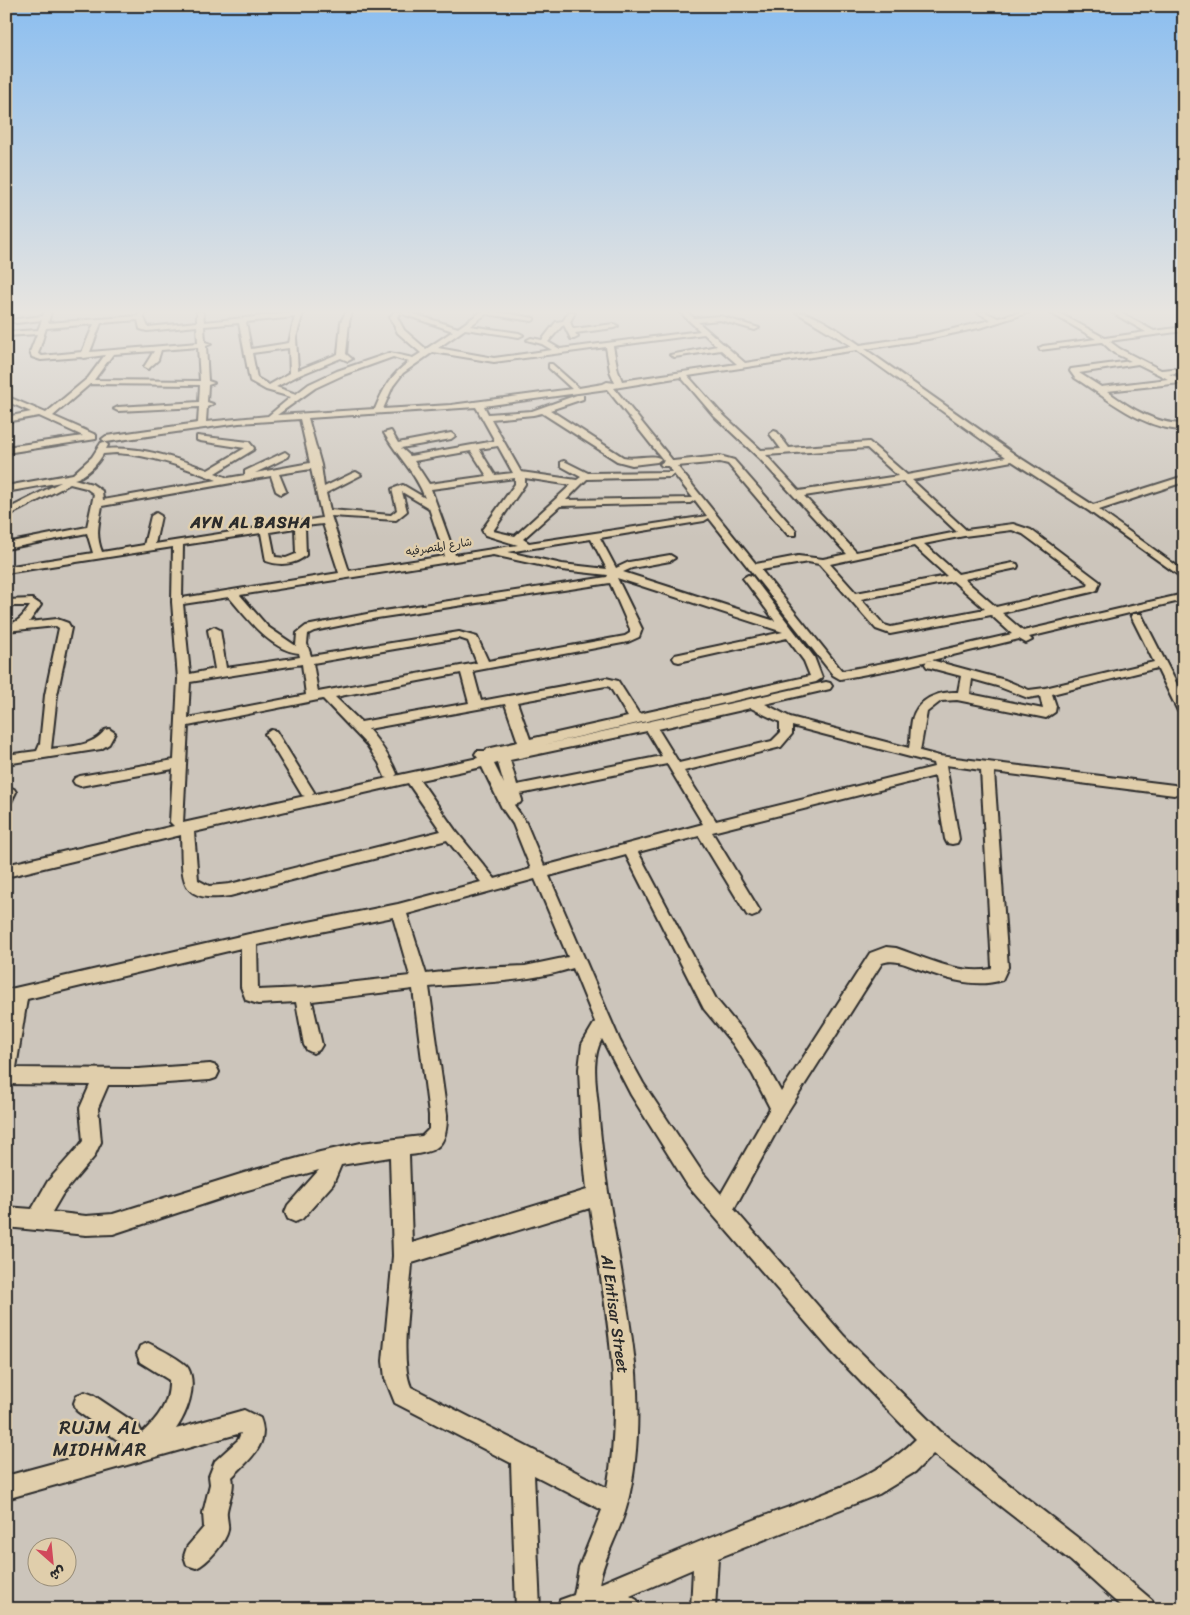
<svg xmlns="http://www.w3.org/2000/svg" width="1190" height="1615" font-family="Sriracha,'Playpen Sans Arabic',sans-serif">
<rect width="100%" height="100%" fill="#ccc5bb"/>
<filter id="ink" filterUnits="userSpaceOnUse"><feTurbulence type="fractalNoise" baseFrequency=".02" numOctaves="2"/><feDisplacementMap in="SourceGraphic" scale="10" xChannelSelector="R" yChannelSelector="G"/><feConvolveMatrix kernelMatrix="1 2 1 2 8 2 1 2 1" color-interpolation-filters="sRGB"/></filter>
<g filter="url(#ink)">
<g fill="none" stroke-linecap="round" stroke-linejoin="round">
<g stroke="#2b2b2b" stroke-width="4">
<path id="minor" d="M45,312H51L48,323L138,316L139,312H145L144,318L148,327L197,322V312H203L204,322L303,312L296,338L298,370L338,354L341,322L346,312H352L349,322L346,354L352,359L348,361L341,358L297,376L276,387L296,394L309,384L337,371L390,353L413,358L421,353L398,333L390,317L394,312H408L458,328L481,312H497L534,318V320L532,321L486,314L470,326L519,333L523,335L519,337L465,329L438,348L494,358L552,350L542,344L527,340L531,338L542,340L556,322L563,321L569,312H575L570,322L573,329L614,324L618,326L614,328L575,333L578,337L574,339H571L564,325L562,326L548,342L560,349L700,331L680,312H687L694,318L720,316L759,328L755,330L720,320L698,322L745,363L852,346L796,312C815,312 844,334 860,345L928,335L991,320L977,312H985L998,318L1021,312H1030L983,327L928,339L865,349L1017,456L1093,505L1184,476V482L1099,510L1184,571V579L1089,511L1012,461L912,480L966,530L1013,524L1031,530L1100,582L1097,590L1092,592L1002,613L1023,631L1184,594V600L1029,637L1032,640L1026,643L1019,639L899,668L840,679L833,675L709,518L704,521L600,538L616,568L629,562L670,555L675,558L670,561L632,568L623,572L775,621L743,578L748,575L752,576L814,657L822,678L816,682L543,745L826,682L830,683L832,686L830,689L765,704L790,717L909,748C911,739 910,730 912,720C917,699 938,691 958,692L961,676L927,667L925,664L927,661L931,660L1005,680L1029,690L1045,688L1154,662L1131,616L1133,614H1141L1184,698V715L1178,711L1157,668L1052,694L1056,706L1055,712L1046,718L957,700L941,701L927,712L920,751L939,756L1174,785L1179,787L1181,790L1179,793L1174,795L994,772L1008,967L1002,980C974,989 945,978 919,969C907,965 894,958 882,963L786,1114L734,1209L844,1336L940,1431L1087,1545L1152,1600L1155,1609H1124L1071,1561L933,1454L915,1472L879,1494L718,1558L715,1609H691L693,1569L630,1596L637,1600L640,1609H606L603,1607L599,1609H557L560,1600L574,1595L579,1567L602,1510L534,1475L540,1609H516L511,1463L395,1403L385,1378L383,1361L393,1256L390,1157L341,1165L333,1184L302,1219L295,1222L288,1219L285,1212L288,1205L319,1170L244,1191L113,1234L86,1235L6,1227V1207L32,1209L48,1181L80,1145L83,1141L80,1108L90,1085L6,1084V1025L10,1003L6,1004V990L249,934L398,904L481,882L447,840L230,896C176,904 183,876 181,835L6,877V865L174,826L170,822L173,769L80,786L75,784L73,781L75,778L80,776L174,760L178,679L172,602L173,547L6,573V567L93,553L87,533L6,549V543L87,527L94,494L86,488L70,484L6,517V510L61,482L6,492V486L73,474L92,457L101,443L104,442L108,445L106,449C141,446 176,458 208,470L245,448L200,441L197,440V436L249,442L254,448L253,450L215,473L228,478L245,475V471L285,452L289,455L288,457L255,473L310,463L300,419L239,423L106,442L102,439L106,436L198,423L199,407L118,411L114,409L118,407L199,402L200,385L90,384L53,416L96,435V439L6,453V447L83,436L39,416L6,422V417L31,412L6,401V396L46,413L88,378L105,355L84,358L81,357L41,360L32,357L30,352L37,334L6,336V332L38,330L42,320L16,323L12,321L16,319L43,316ZM400,313L453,331L426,349L404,330L397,317ZM295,317L289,343L251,349L246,322ZM138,320L140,329L147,331L197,326L198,343L90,352L101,323ZM239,323L250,381L266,390L291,397L268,416L206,422L207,407L213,404L207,402L208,385L214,383L208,381L206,346L211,344L205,342L204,326ZM94,324L82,352L42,356L38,354L46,328ZM704,334L717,346L670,355L674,357L721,350L737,364L622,381L618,371L613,346ZM198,347L200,381L94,380L113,354L154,351L144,367L148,369L158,360L161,350ZM606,347L610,371L615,383L607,382L603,384L579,388L552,364H549V368L572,389L451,405L383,409L393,386L403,373L433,352L494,362ZM289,348L290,373L269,385L257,378L252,353ZM857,350L1006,457L907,475L869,442L789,448L777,432L774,431L770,434L781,449L761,450L720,412L688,376ZM393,357L409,362C391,374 383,390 375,409L277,415L315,388L343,375ZM681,377L714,416L759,458L847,554L823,559L798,556L756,564L677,466L720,462L728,464L788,535H796V531L734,460L720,456L673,461L614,388ZM607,389L664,461L660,464L662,466H668L672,472L588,473L564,461L561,462V466L581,477L577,480L521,472L491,419L533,415L542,413L617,461L632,465L657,462L661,459C653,453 635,460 623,457L550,410L583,399V395H577L532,411L488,414L484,406ZM476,407L495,441L410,456L401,448L451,439L455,436L451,433L398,443L391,431L384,433C397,456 416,473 425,498L403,485L392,489L397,510L391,515L330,510L326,493L361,475L356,472L353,473L324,487L321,465L308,418ZM498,446L513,473L495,475L479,449ZM867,448L898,476L799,491L766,455ZM471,451L487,476L429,484L414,461ZM116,453C151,455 184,467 217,480L103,500L102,491L92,484L74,479C85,477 98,464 103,454ZM311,469L322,518L155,544L161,516L156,513L151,516L144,545L102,552C95,534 99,524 102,506L271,476L276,491L281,494L286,491L279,474ZM674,474L693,498L566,500L587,479L670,477ZM515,478V484L482,530L485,535L518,545L455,555L431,489ZM525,478L571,485L515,536L493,531L525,484ZM903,481L957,532L856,552L804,496ZM402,492L429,508L445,556L349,571L331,516L396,520L407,511ZM695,500L707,516L529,543L523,539L560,506L690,503ZM323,524L339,573L182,598L183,545L261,533L266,561C279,566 296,565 306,555L305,526ZM295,528L296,554L286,558L275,557L270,532ZM1012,530L1023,534L1089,583L1088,586L996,607L964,579L1017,568L1018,566L1017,564L1013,563L958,574L924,544L964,536ZM591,539L607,569L562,564L508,552ZM914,546L947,576L856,593L830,564ZM493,555L562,570L608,575L607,577L377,612L306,626L297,633L296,646L268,627L240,595ZM808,562L819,564L876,629L890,634L991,615L1012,634L899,660L842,671L761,570ZM617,578L783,632L675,655L673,658L675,661L679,662L787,638L804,661L810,676L639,714L618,681L606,678L481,701L473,671L628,642L639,637L642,629ZM953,581L985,609L891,627L884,625L861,599ZM610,583L630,629V633L625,636L488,661L477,637L459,632L311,656L307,644L308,634L314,631L377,618ZM229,597C247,618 270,650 299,653L300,657L226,668L220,630L214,627L208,630L215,669L190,674L183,604ZM459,638L468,641L477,663L318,692L313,663ZM302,664L306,695L188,718L190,682ZM461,673L469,703L361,722L335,697ZM972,679L997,686L1028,698L1040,696L1043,709L970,694ZM606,686L610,687L628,717L530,739L517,702ZM323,699L367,745L379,763L385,777L388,778L312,795L314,792L276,731L271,730L265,734L302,795L305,796L183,823L188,726ZM505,704L518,742L487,749L486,751H477L475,754L478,758L395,776L397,774C390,757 380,743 368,729ZM751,708L780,722V733L772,741L679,763L658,729ZM792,726L933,763L934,767L716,821L684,771L781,747L792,734ZM647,731L662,756L517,785L510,760ZM498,763L504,784L494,764ZM667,764L703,824L544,866L526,823L514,805L520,803L522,800L520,794ZM946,765L981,770L992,967L991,969C959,975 926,958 896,948L886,947L870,953L781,1092L765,1063L745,1034L716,999L638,852L699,836L747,915L752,917L757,915L760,911L712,832L935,776L945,839L947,843L952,844L957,843L959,839ZM482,767L502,808L513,824L531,869L495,879L455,830L420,780ZM408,783L441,831L230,884L209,886L198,880L194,832ZM626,855L704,1009L733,1044L753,1075L770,1108L721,1194L702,1172L643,1083L620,1041L549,876ZM535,879L568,957L525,966L477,968L426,974L407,914ZM393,917L410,976L303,988L258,990L257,945ZM241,948V987L246,1000L258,1004L296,1002L304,1045L307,1050L313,1053L319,1050L322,1045L312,1001L413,989L429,1115V1129L422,1136L361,1143L320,1152L244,1173L113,1214L86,1216L52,1212L62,1195L94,1157L98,1148L101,1142L98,1108L108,1085H138L210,1080L216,1078L219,1072L216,1066L210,1064L138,1069L16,1068L27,999ZM573,968L595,1022L582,1044L579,1069L582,1138L587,1190L412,1243L409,1155C438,1152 447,1146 447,1115L429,987C477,982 526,983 573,968ZM602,1039L631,1095L688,1186L830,1350L916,1439C873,1482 810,1498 754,1520C702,1540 651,1562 599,1584C604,1556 620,1532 627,1505C638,1463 639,1416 636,1373C627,1283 604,1196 598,1106C596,1085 591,1058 602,1039ZM590,1208C604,1302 625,1393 607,1488L411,1387C399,1359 410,1296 412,1263Z
M1049,312H1057L1105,338L1146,332L1111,312H1119L1154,331L1184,327V331L1109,341L1120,349L1161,370L1184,368V372L1169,374L1180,378L1181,383L1107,391C1130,408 1155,424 1184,424V430C1141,429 1109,399 1075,378L1070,371L1071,369L1131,361L1114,353L1102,342L1040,350L1039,348L1043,346L1096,339ZM1138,364L1168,379L1101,387L1079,373Z
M32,599L41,605L29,622L57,619L68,623L71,628L57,695L51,749C70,746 93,747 105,730L109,729L115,733L109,744L101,749L6,764V755L37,751L40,744L45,695L59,628L56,626L6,631V625C18,623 24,615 30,606H6V600Z
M9,787L14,789L16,792L11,802L6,804V788Z
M148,1343C157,1347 184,1361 188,1368C198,1386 186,1415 176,1429L244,1410L260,1418C271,1444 249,1460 232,1477C235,1488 229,1499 227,1511C226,1517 229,1524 228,1530C226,1542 207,1564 196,1568L187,1565L184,1556L187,1547L204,1527L203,1513L210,1484L209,1476L215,1461L238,1440L241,1433L6,1499V1476L123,1444L77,1411L74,1403L77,1395L85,1392L93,1395L138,1425L142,1433C158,1418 170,1403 169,1380L140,1362L137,1354L140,1346Z"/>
</g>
<use href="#minor" fill="#e0ceab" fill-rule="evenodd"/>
</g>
</g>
<linearGradient id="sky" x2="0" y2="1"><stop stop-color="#8bbef0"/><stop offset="0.58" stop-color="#e8e5e0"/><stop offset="1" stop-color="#e8e5e0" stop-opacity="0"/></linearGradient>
<rect width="1190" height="538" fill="url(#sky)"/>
<g text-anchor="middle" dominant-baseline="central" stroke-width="5" stroke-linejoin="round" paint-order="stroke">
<g font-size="11" fill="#2b2b2b" stroke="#e0ceab">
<text transform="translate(439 547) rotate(-9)">شارع المتصرفيه</text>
</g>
<g font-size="16" font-weight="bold" letter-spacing="1" fill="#2b2b2b" stroke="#e0ceab">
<text x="251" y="522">AYN AL BASHA</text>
</g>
<g font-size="16" fill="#2b2b2b" stroke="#e0ceab">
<text transform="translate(615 1314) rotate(82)">Al Entisar Street</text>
</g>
<g font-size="19" letter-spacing="1" fill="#2b2b2b" stroke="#e0ceab">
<text x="100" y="1427">RUJM AL<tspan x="100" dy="22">MIDHMAR</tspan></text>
</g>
</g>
<rect width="1190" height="1615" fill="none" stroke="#e0ceab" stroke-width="25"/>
<rect x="12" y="12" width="1165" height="1590" fill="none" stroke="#2b2b2b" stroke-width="2" filter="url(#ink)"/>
<g transform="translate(52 1562) rotate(153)"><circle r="24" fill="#e0ceab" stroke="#988d78"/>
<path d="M0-4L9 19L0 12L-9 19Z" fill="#d1495b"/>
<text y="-8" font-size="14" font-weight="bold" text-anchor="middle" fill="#2b2b2b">ش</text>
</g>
</svg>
